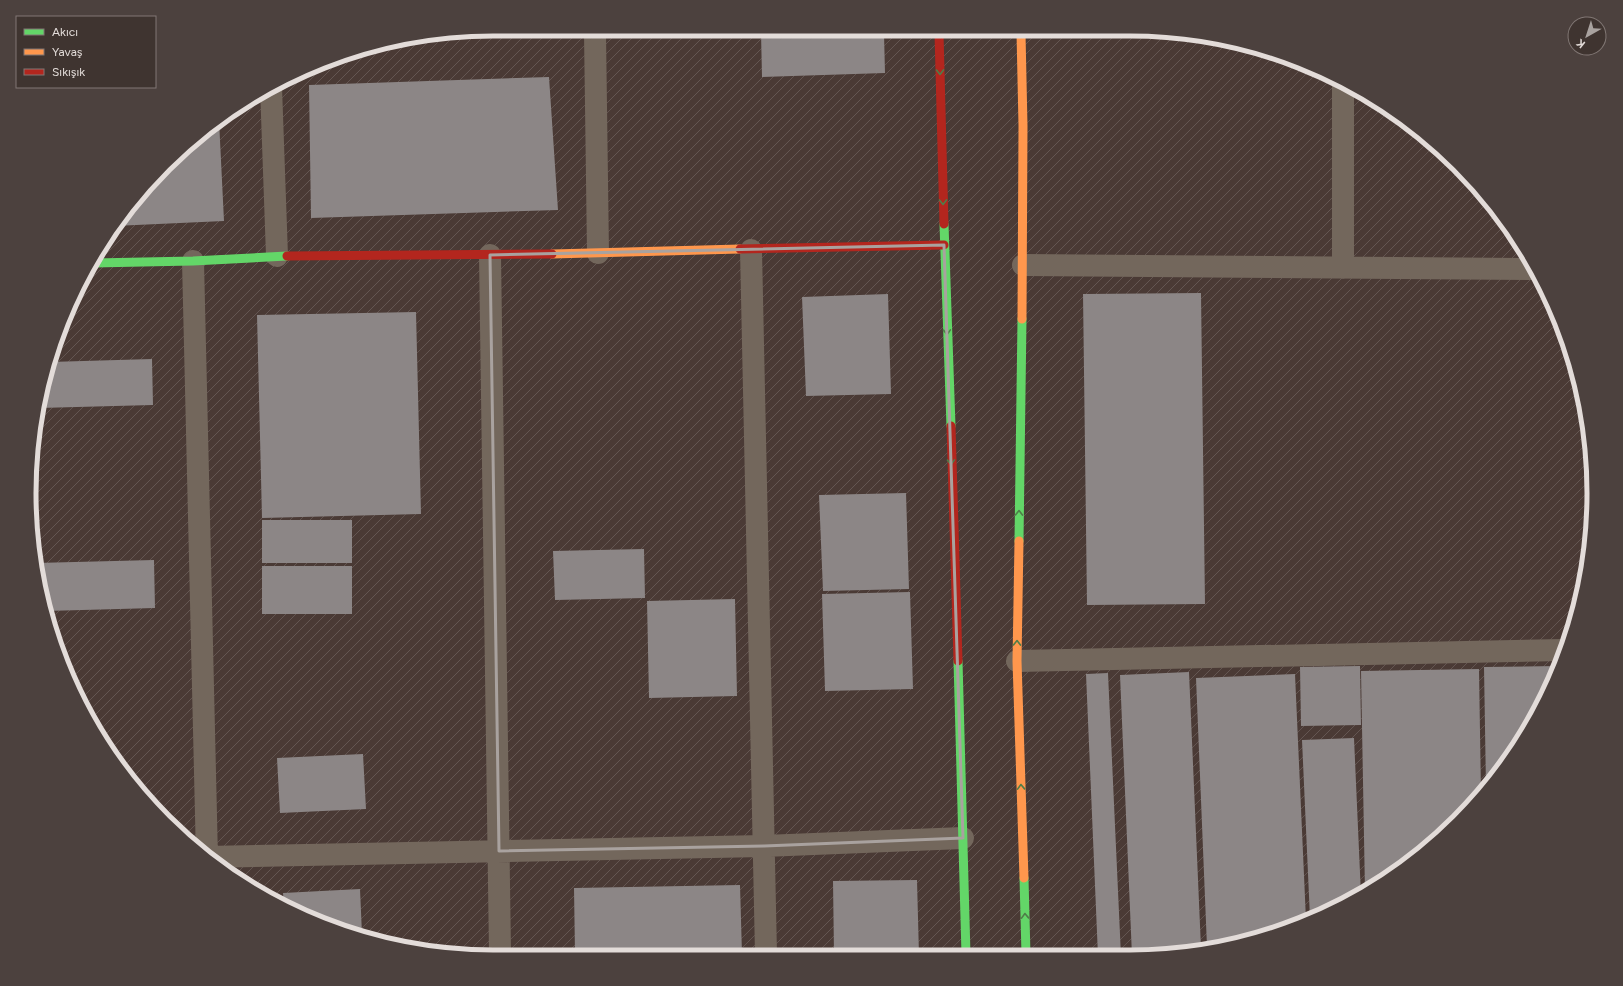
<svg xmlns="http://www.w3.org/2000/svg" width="1623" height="986" font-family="Figtree,sans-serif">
<defs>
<pattern id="industrial-furrows" width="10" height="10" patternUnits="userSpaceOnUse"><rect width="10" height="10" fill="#4a3a35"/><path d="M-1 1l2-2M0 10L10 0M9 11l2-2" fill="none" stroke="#645652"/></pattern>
</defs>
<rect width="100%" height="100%" fill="#3c3534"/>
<path fill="url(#industrial-furrows)" d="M432,33H1190L1307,64L1412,125L1479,187L1532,261L1569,344L1590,432L1593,523L1578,613L1546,698L1498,775L1436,842L1362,895L1279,932L1161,956L433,953L316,922L211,861L165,821L107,751L54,642L33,554L29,493L33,432L54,344L107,235L165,165L211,125L288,77L344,54Z"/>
<path fill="#8c8686" d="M761,33H884L885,73L762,77Z
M549,77L558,210L311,218L309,85Z
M219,120L224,221L114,226L165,165L211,125Z
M1201,293L1205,604L1087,605L1083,294Z
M888,294L891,394L806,396L802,297Z
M416,312L421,514L262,518L257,315Z
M152,359L153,405L39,408L49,362Z
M906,493L909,589L823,591L819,495Z
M262,520H352V563H262Z
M644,549L645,598L555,600L553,551Z
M154,560L155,608L46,611L35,563Z
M262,566H352V614H262Z
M910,592L913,689L825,691L822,594Z
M735,599L737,696L649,698L647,601Z
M1360,666L1361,725L1301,726L1300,667Z
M1558,666L1546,698L1498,775L1486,788L1484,667Z
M1479,669L1481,794L1436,842L1365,892L1361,671Z
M1189,672L1201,948L1161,956H1132L1120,675Z
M1108,673L1121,956H1098L1086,674Z
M1295,674L1306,920L1279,932L1207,947L1196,678Z
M1354,738L1361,895L1310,918L1302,740Z
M363,754L366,809L280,813L277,758Z
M917,880L919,955H834L833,881Z
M740,885L742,954H575L574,888Z
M360,889L362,934L316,922L284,904L283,893Z"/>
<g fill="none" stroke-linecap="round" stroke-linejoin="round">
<path stroke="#73675c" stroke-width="22" d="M595,33L598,253
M271,87L277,256
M751,250L766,954
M490,255L500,953
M193,261L207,858
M1023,265L1535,269
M1343,268V85
M1017,661L1564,650
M206,857L764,846L963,838"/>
<path stroke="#63d668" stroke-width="9" d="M944,224L951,426
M93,263L193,261L287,256
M1019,541L1022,319
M958,661L966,955
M1024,878L1026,955"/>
<path stroke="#ff974d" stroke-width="9" d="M1021,33L1023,126L1022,319
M552,254L740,249
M1019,541L1017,661L1024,878"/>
<path stroke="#b3261e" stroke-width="9" d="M939,33L944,224
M740,249L944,245
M287,256L552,254
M951,426L958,661"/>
</g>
<defs><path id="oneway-chevron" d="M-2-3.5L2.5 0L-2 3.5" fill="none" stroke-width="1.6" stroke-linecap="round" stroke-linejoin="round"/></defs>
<g stroke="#4f7d49">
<use href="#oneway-chevron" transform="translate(940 72) rotate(89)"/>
<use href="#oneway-chevron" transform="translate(943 202) rotate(89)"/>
<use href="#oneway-chevron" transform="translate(947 332) rotate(88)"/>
<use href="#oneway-chevron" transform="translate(951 462) rotate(88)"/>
<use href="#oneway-chevron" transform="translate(1019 513) rotate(-89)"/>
<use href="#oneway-chevron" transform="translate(1017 643) rotate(-89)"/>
<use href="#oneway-chevron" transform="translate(1021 787) rotate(-92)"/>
<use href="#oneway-chevron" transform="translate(1025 916) rotate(-92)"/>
</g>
<path fill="none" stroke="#a9a29f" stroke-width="3" stroke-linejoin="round" d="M944,245L963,838L764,846L499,851L490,255Z"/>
<path d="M0 0H1623V986H0ZM493 36H1130A457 457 0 0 1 1587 493V493A457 457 0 0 1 1130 950H493A457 457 0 0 1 36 493V493A457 457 0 0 1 493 36Z" fill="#4c413e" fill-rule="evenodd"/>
<path fill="none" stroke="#e3dcd9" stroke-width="5" d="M493 36H1130A457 457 0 0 1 1587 493V493A457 457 0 0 1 1130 950H493A457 457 0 0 1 36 493V493A457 457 0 0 1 493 36Z"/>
<rect x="16" y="16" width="140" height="72" fill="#3f3430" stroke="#817774"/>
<rect x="24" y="29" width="20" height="6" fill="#63d668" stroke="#817774"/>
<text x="52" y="36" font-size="12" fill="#e3dcd9">Akıcı</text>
<rect x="24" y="49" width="20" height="6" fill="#ff974d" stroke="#817774"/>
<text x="52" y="56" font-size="12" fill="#e3dcd9">Yavaş</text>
<rect x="24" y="69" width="20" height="6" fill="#b3261e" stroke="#817774"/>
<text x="52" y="76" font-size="12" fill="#e3dcd9">Sıkışık</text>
<g transform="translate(1587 36) rotate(219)"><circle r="19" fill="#3f3430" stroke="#817774"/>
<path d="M0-3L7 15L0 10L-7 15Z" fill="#a9a29f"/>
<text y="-6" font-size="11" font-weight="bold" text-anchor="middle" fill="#e3dcd9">K</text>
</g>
</svg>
